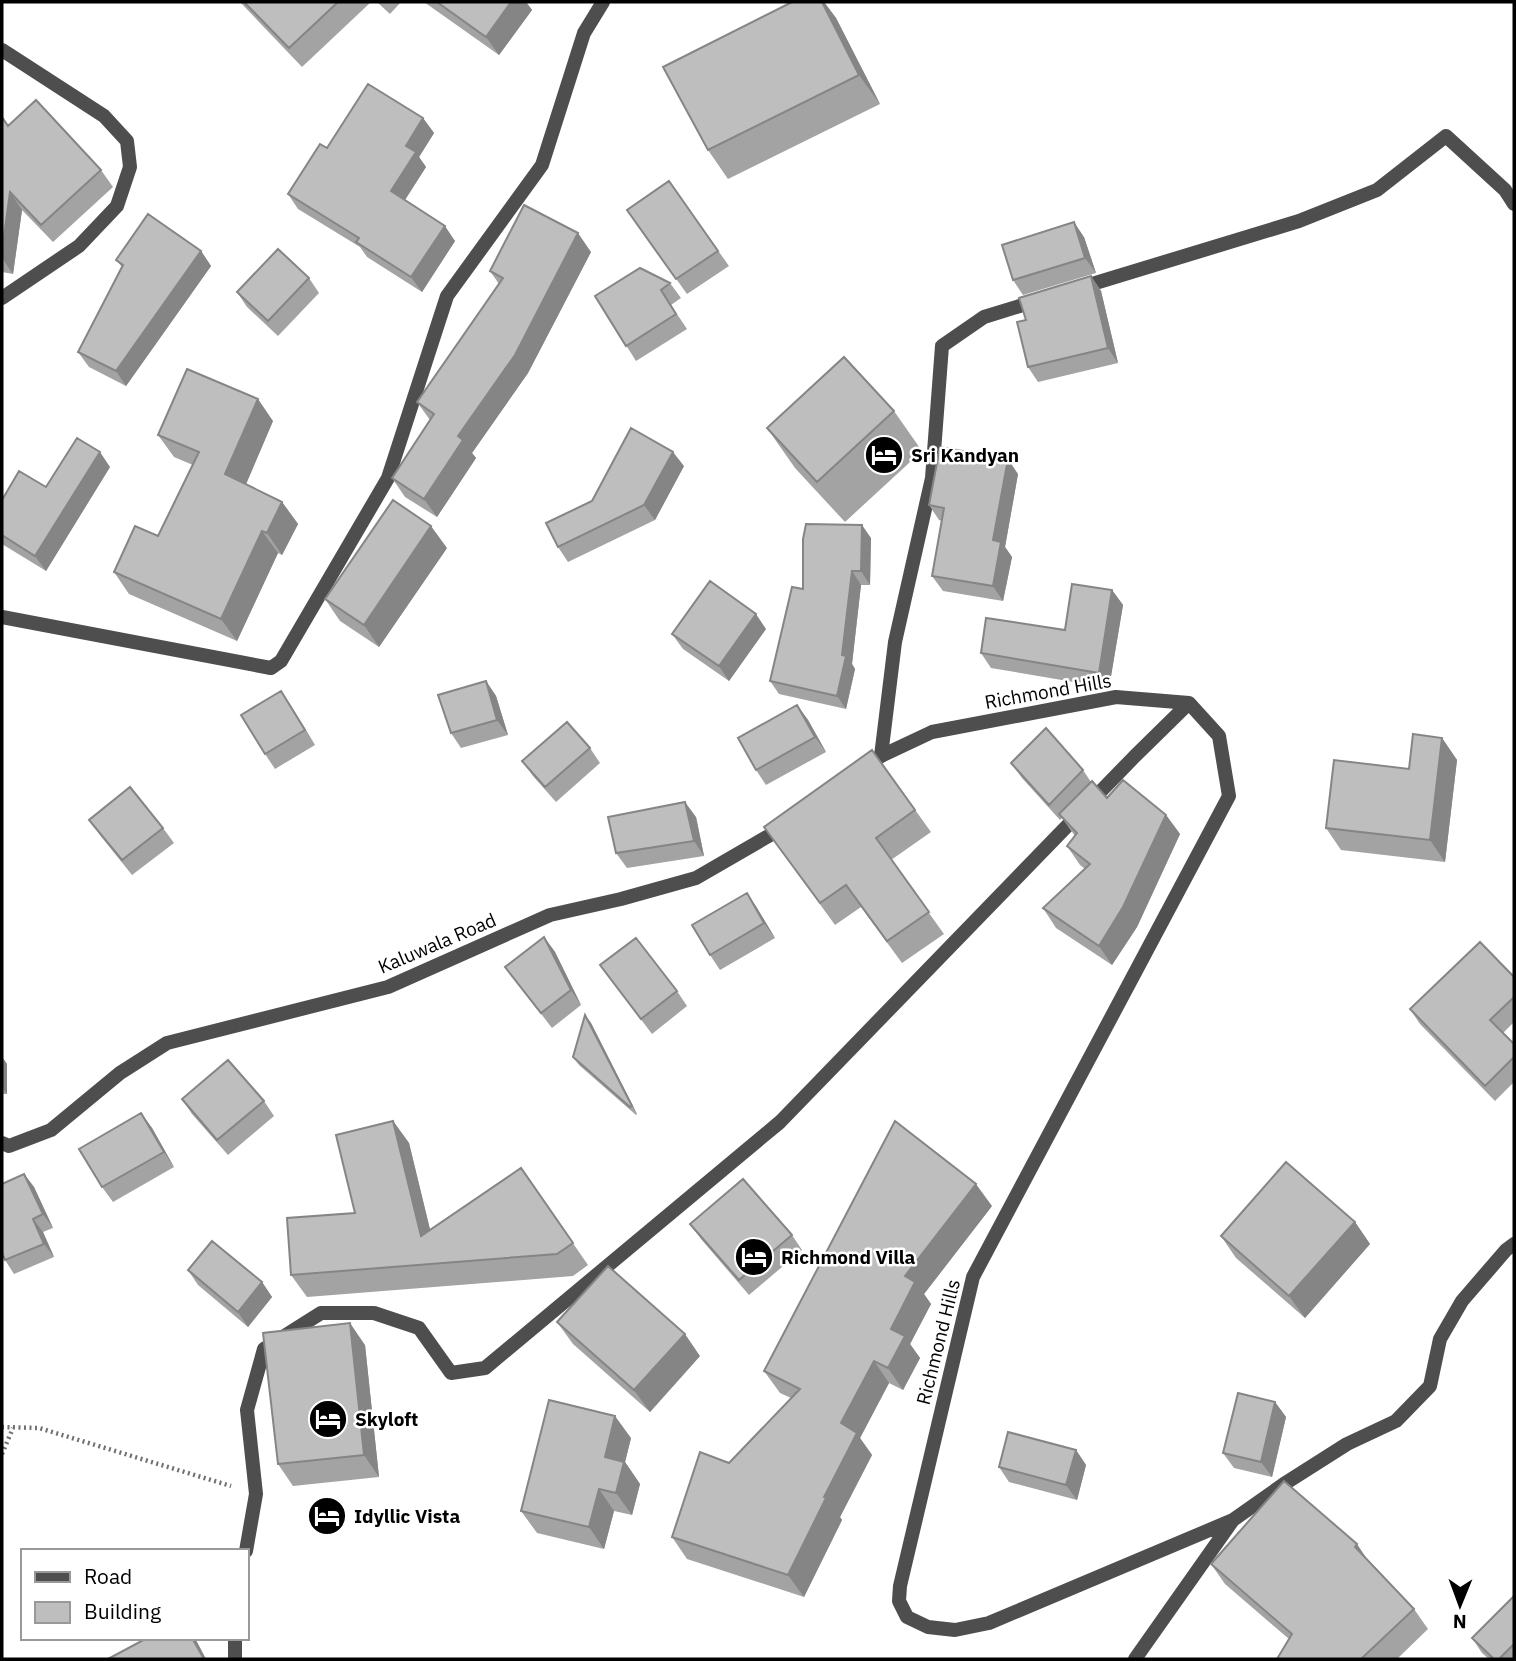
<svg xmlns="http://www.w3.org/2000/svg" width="1516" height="1661" font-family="'IBM Plex Sans',sans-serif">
<rect width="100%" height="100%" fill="#fff"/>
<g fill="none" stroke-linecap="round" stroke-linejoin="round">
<path stroke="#707070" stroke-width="4.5" stroke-dasharray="2 3.5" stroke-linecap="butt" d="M2,1427L39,1428L231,1486
M2,1454L13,1428"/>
<path stroke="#4e4e4e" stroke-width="14" d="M1079,288L1299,221L1377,190L1446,136L1505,190L1514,204
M2,617L271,668L281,661L388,478L447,296L542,165L584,33L603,2
M881,756L895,642L932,478L942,346L984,317L1039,300"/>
<path stroke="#4e4e4e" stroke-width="14" d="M2,50L104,116L127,141L130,167L117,206L79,246L2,298
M862,769L881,756L932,732L1116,697L1189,703L1219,736L1229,796L973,1277L900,1586L899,1601L907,1617L928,1627L955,1630L989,1623L1233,1520L1284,1484L1347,1444L1396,1421L1430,1386L1440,1339L1462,1301L1506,1250L1514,1244
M2,1143L9,1146L51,1130L120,1073L167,1043L388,987L550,915L621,899L696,878L784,827
M246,1551L256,1494L247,1410L264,1349L321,1313H374L419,1328L451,1373L485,1368L780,1122L1134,757L1189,703
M235,1659V1638
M1135,1659L1233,1520"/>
</g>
<path fill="#a3a3a3" d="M240,2H371L302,67Z
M377,2H401L390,14Z
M424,2H526L532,10L499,55Z
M792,2H824L836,18L880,104L728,179L708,150Z
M2,117L8,126L101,170L113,187L53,242L22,210L13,274L2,272Z
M423,118L434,133L419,157L426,167L405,200L455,241L422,292L367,257L360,247L298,209L288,194Z
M669,181L729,266L687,294L627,210Z
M1084,237L1096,273L1023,295L1013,280Z
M201,251L211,266L126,386L89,367L78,352L122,267L116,260Z
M591,252L528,373L472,453L476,458L437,517L405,497L392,478L430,420L417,402L499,284L490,271Z
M1091,276L1101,291L1118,363L1038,382L1028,367L1026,320Z
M309,278L319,293L278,336L247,307L237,292Z
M670,283L681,298L671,305L687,329L636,361L595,296Z
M894,411L922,451L845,522L795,468L767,428Z
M273,421L246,484L282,502L298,524L282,555L278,553L237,641L129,594L114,572L158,536L193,465L174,457L158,435Z
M684,466L655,520L568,562L558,547L592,501Z
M110,467L46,571L2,544V500Z
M1018,474L1005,547L1012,557L1003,601L943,591L932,576L942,521L939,520L929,505Z
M871,538L870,585H861L852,664L855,669L846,709L779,694L770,681L803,589Z
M447,548L379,647L340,621L325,599Z
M1112,590L1123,605L1109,688L991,668L981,653L1065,630Z
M766,629L729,681L683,649L672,634Z
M486,681L496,696L508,735L461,748L451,733Z
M281,691L315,745L275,769L265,754Z
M797,705L808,720L826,752L766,785L756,770Z
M1442,738L1457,760L1445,862L1341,850L1326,828L1409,769Z
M590,748L600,763L556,802L533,776L522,761Z
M872,750L931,832L891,860L944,934L902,963L861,907L835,925L780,849Z
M1011,763L1083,770L1091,782L1107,798L1166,815L1180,834L1137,927L1112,965L1056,928L1043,908L1085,869L1080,865L1067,846L1075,836L1062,818L1060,820L1022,778Z
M696,817L704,856L627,868L616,853Z
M89,820L163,828L174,843L132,875L100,835Z
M747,893L757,908L775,938L720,970L710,955Z
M544,937L555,952L581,1005L552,1028L505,967Z
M600,965L677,991L687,1006L652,1034Z
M1514,977V1022L1503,1033L1514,1044V1082L1495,1101L1420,1024L1410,1009Z
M585,1015L591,1023L637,1114L636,1115L579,1065L573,1057Z
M2,1057L7,1064V1094H2Z
M182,1099L264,1101L274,1116L228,1155L192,1114Z
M141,1113L152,1128L174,1167L113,1202L102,1187Z
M393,1121L409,1143L430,1230L521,1168L588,1265L573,1276L307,1297L291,1275L355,1213Z
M24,1174L34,1187L53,1228L43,1232L54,1257L14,1274L5,1260Z
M992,1206L924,1294L931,1304L910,1344L920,1358L903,1390L889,1383L860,1438L872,1455L840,1517L842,1520L804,1597L687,1559L672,1537L729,1463L791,1398L780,1393L764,1371Z
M1355,1222L1370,1244L1305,1318L1236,1258L1221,1236Z
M690,1224L792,1235L802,1250L749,1295L701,1239Z
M188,1270L262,1282L272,1297L248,1327L198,1285Z
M557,1322L700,1356L650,1412L573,1344Z
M365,1345L379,1477L293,1486L278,1464Z
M1275,1402L1286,1417L1272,1477L1234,1468L1223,1453Z
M631,1438L625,1462L640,1484L632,1515L614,1511L604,1549L537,1533L521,1511Z
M1076,1450L1086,1465L1077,1500L1009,1482L999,1467Z
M1369,1561L1414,1609L1428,1629L1397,1659H1277L1289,1639L1225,1584L1211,1564Z
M1514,1596V1659H1489L1482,1653L1472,1638Z"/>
<path fill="#858585" d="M511,2H526L532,10L499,55L486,37Z
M822,2H824L836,18L880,104L859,75Z
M423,118L434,133L419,157L426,167L401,206L391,191L406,146Z
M10,192L22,210L13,274L2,258Z
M1074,222L1084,237L1096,273L1085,258Z
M445,226L455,241L422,292L411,277Z
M578,233L591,252L528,373L472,453L476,458L437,517L424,499L458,436Z
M201,251L211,266L126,386L116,371Z
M1091,276L1101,291L1118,363L1108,348Z
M258,399L273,421L241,496L225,474Z
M100,452L110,467L46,571L35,556Z
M673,452L684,466L655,520L644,505Z
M1008,459L1018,474L1005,547L1012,557L1003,601L993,586V540Z
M282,502L298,524L282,555L267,533Z
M862,525L871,538L870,585L861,571Z
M431,526L447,548L379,647L364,625Z
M262,531L278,553L237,641L221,619Z
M852,571L861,585L852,664L855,669L846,709L837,696Z
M1112,590L1123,605L1109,688L1099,673Z
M756,614L766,629L729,681L719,666Z
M486,681L496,696L508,735L497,720Z
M281,691L291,706L315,745L305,730Z
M797,705L808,720L826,752L815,737Z
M1442,738L1457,760L1445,862L1430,840Z
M685,802L696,817L704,856L694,841Z
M1166,815L1180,834L1137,927L1112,965L1099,946Z
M747,893L757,908L775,938L764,923Z
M544,937L555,952L581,1005L571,990Z
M585,1015L591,1023L637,1114L632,1106Z
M2,1057L7,1064V1094L2,1087Z
M141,1113L152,1128L174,1167L164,1152Z
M393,1121L409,1143L437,1258L421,1236Z
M24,1174L34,1187L53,1228L43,1214Z
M976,1184L992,1206L924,1294L931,1304L910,1344L920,1358L903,1390L888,1368L891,1329L905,1276Z
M33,1219L43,1232L54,1257L44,1244Z
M1355,1222L1370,1244L1305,1318L1289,1296Z
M262,1282L272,1297L248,1327L238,1312Z
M350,1323L365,1345L379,1477L364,1455Z
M685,1334L700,1356L650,1412L634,1390Z
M874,1361L889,1383L860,1438L872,1455L840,1517L842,1520L804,1597L788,1575L824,1497L841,1423Z
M1275,1402L1286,1417L1272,1477L1261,1462Z
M615,1416L631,1438L625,1462L640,1484L632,1515L616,1493L605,1457Z
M1076,1450L1086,1465L1077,1500L1066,1485Z
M599,1489L614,1511L604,1549L589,1527Z
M1357,1544L1371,1565L1355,1547Z
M192,1638H195L206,1659H204Z"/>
<path fill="#bebebe" stroke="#858585" stroke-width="2" d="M244,2H338L289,48Z
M437,2H511L486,37Z
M792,2H822L859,75L708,150L663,67Z
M368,84L423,118L406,146L416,152L391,191L445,226L411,277L356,242L359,238L288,194L320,144L327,148Z
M36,100L101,170L41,225L10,192L2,251V117L8,126Z
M669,181L718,251L676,279L627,210Z
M524,205L578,233L515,355L458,436L463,440L424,499L392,478L434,414L417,402L503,278L490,271Z
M148,214L201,251L116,371L78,352L123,265L116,260Z
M1074,222L1085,258L1013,280L1002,245Z
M278,249L309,278L268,321L237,292Z
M640,268L670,283L661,290L676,314L626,346L595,296Z
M1091,276L1108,348L1028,367L1017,322L1026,320L1019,298Z
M844,357L894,411L817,482L767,428Z
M187,369L258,399L225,474L282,502L267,533L262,531L221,619L114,572L135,526L158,536L199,452L158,435Z
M631,428L673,452L644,505L558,547L546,523L592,501Z
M77,438L100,452L35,556L2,535V500L19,471L46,487Z
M940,447L1008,459L993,540L1001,542L993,586L932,576L944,508L929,505Z
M393,500L431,526L364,625L325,599Z
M806,524L862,525L861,571H852L842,655L846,656L837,696L770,681L792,587L803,589V539Z
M710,581L756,614L719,666L672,634Z
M1072,584L1112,590L1099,673L981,653L986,618L1065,630Z
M486,681L497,720L451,733L438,695Z
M281,691L305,730L265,754L241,715Z
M797,705L815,737L756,770L738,738Z
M567,722L590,748L545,787L522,761Z
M1046,728L1083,770L1049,805L1011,763Z
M1413,734L1442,738L1430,840L1326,828L1334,760L1409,769Z
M872,750L915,810L876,838L929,912L887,941L846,885L820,903L764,827Z
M1123,780L1166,815L1123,907L1099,946L1043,908L1090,864L1067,846L1077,833L1059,814L1092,781L1107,798Z
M130,787L163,828L122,860L89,820Z
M685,802L694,841L616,853L608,817Z
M747,893L764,923L710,955L692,925Z
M544,937L571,990L541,1013L505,967Z
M636,938L677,991L641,1019L600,965Z
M1480,942L1514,977V997L1490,1020L1514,1044V1057L1485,1086L1410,1009Z
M585,1015L632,1106L630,1107L573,1057Z
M228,1060L264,1101L217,1140L182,1099Z
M141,1113L164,1152L102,1187L79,1149Z
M393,1121L421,1236L521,1168L573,1243L557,1254L291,1275L287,1218L355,1213L336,1135Z
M895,1121L976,1184L905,1276L915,1282L891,1329L905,1336L888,1368L874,1361L841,1423L857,1433L824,1497L826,1498L788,1575L672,1537L700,1452L729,1463L800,1389L764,1371Z
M1286,1162L1355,1222L1289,1296L1221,1236Z
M24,1174L43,1214L33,1219L44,1244L5,1260L2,1253V1184Z
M743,1179L792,1235L739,1280L690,1224Z
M212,1241L262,1282L238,1312L188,1270Z
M608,1266L685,1334L634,1390L557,1322Z
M350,1323L364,1455L278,1464L263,1333Z
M1238,1393L1275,1402L1261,1462L1223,1453Z
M549,1400L615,1416L605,1457L624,1462L616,1493L599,1489L589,1527L521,1511Z
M1008,1432L1076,1450L1066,1485L999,1467Z
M1284,1481L1357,1544L1355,1547L1414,1609L1361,1659H1277L1292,1634L1211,1564Z
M1514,1596V1644L1499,1659H1494L1472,1638Z
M147,1638H192L204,1659H108Z"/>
<defs>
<g id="hotel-disc" transform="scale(2.0125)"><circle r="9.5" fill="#000" stroke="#fff"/><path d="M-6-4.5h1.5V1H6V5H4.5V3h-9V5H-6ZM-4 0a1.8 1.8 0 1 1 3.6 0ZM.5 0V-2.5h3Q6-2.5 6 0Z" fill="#fff"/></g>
</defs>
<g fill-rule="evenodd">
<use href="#hotel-disc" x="884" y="455"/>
<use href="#hotel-disc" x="754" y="1257"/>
<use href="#hotel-disc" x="328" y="1419"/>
<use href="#hotel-disc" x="327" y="1516"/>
</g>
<g text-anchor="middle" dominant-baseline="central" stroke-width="5" stroke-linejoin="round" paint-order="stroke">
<g font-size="19" font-weight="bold" fill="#000" stroke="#fff" text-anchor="start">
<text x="911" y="455">Sri Kandyan</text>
<text x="781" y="1257">Richmond Villa</text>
<text x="355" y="1419">Skyloft</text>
<text x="354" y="1516">Idyllic Vista</text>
</g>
<g font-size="19" fill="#000" stroke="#fff">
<text transform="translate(1048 691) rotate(-10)">Richmond Hills</text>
<text transform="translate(437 943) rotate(-23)">Kaluwala Road</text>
<text transform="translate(938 1342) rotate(-76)">Richmond Hills</text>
</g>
</g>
<rect width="1516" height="1661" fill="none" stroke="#000000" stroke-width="7"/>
<rect x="21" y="1549" width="228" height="91" fill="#ffffff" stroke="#999999" stroke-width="2"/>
<rect x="35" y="1572" width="35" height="10" fill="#4e4e4e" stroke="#999999" stroke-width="2"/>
<text x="84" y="1584" font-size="21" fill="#000000">Road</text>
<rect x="35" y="1602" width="35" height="21" fill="#bebebe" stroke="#999999" stroke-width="2"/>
<text x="84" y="1619" font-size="21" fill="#000000">Building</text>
<g transform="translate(1460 1605) rotate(181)" stroke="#ffffff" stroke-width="5" paint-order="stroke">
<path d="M0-5L12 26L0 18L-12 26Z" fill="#000000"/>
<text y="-10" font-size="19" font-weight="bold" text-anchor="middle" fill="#000000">N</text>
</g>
</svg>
